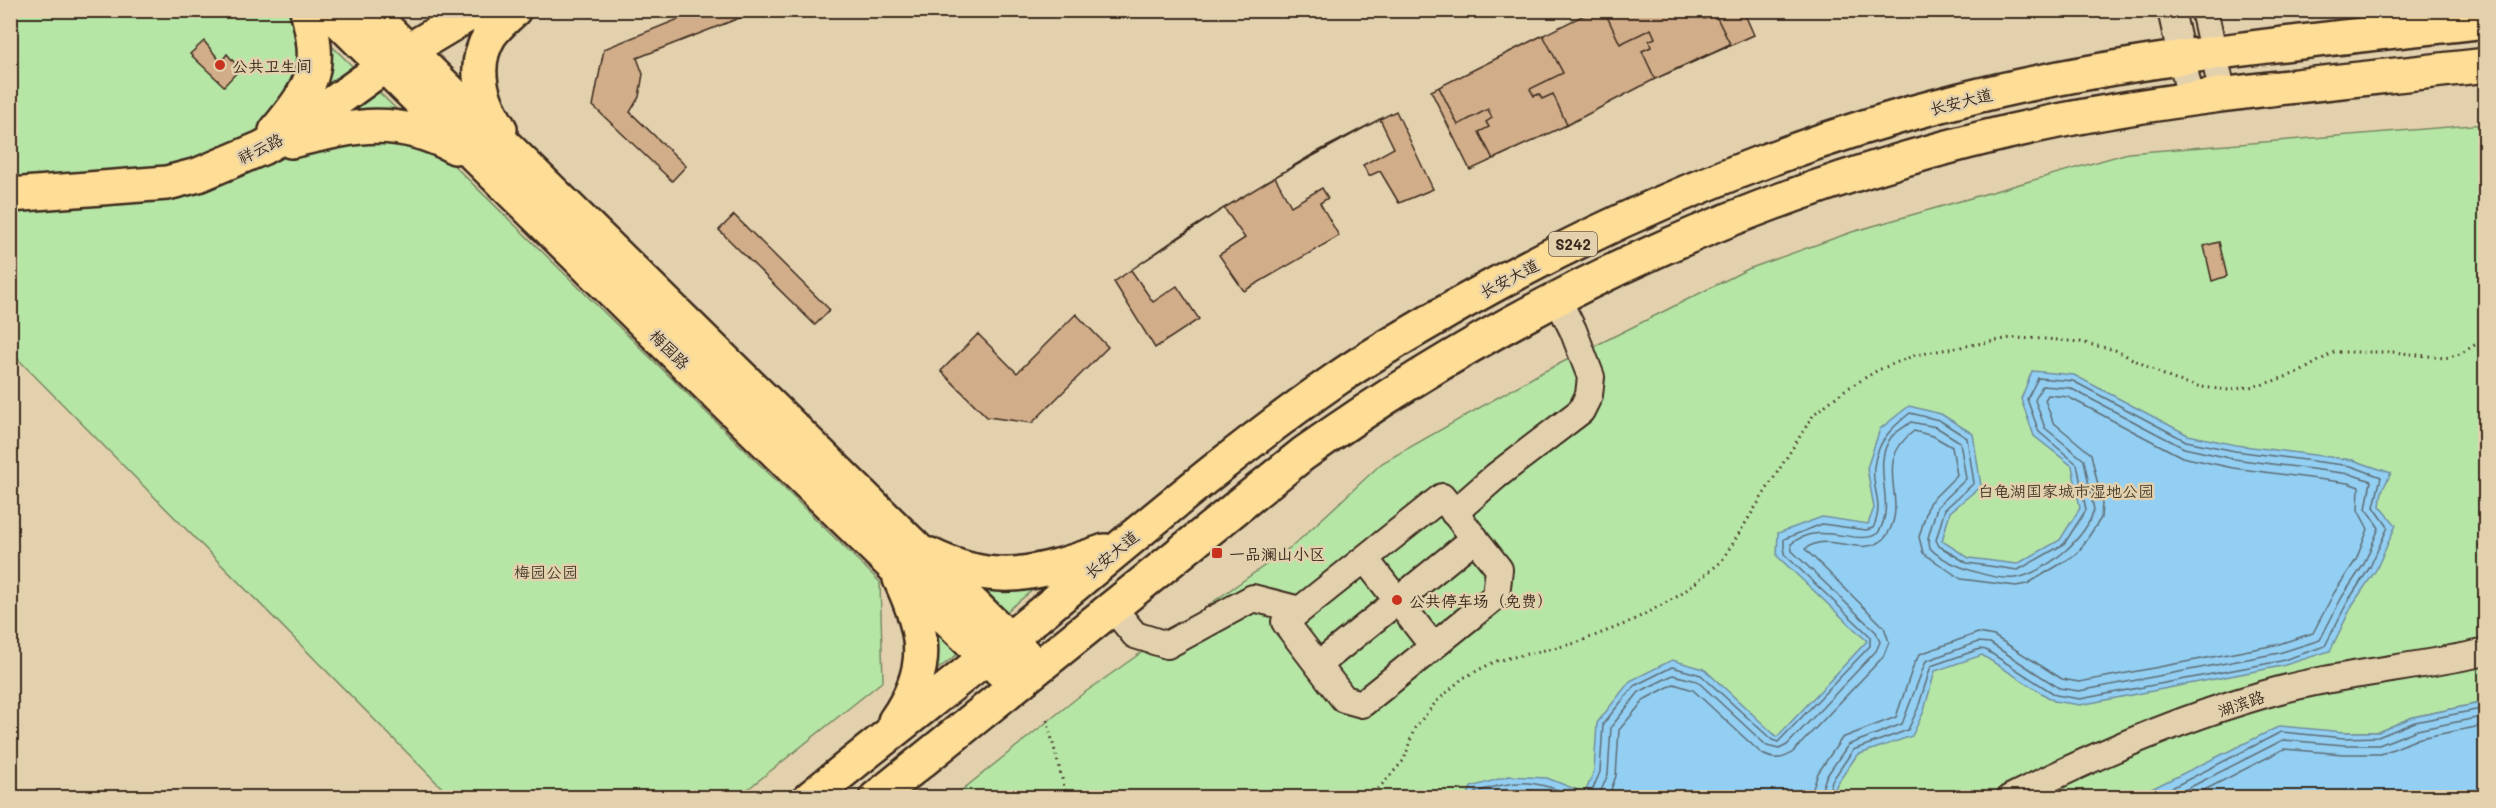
<svg xmlns="http://www.w3.org/2000/svg" width="2496" height="808" font-family="Mali,'LXGW WenKai TC',sans-serif">
<rect width="100%" height="100%" fill="#e3d1ae"/>
<filter id="ink" filterUnits="userSpaceOnUse"><feTurbulence type="fractalNoise" baseFrequency=".0167" numOctaves="2"/><feDisplacementMap in="SourceGraphic" scale="12" xChannelSelector="R" yChannelSelector="G"/><feConvolveMatrix kernelMatrix="1 2 1 2 8 2 1 2 1" color-interpolation-filters="sRGB"/></filter>
<g filter="url(#ink)">
<path fill="#b6e6a6" stroke="#788862" stroke-width="1.5" d="M10,11H296L880,582L883,681L738,797H451L11,352Z
M2485,124V702L2413,717L2378,732H2344L2176,779L2135,797L952,798L1077,698L1295,544L1382,463L1539,374L1748,269L1852,232L2128,153Z
M975,583H1041L1006,612Z
M927,618L959,653L926,678Z"/>
<path fill="#92cff3" stroke="#6f8d9e" stroke-width="1.5" d="M2032,371L2074,375L2188,435L2236,445L2353,460L2391,473L2382,491L2380,506L2396,525L2376,570L2353,604L2330,651L2282,666L2080,705L2054,701L1982,655L1935,671L1924,711L1912,736L1857,755L1837,784L1832,797H1467L1471,787L1509,776L1547,778L1585,793L1594,771L1597,723L1630,681L1672,660L1704,669L1777,737L1867,641L1777,556L1778,533L1822,517L1868,524L1874,508L1867,468L1880,429L1909,406L1941,414L1973,434L1981,486L1950,512L1942,541L1969,558L2017,564L2060,540L2080,508L2072,466L2034,436L2021,399Z
M2485,702V797H2135L2280,726L2344,732H2378L2413,717Z"/>
<g fill="none" stroke-linecap="round" stroke-linejoin="round">
<path stroke="#5e6c73" stroke-width="1.5" d="M1473,798L1476,792C1521,778 1536,780 1579,798
M1483,798C1510,789 1533,786 1559,798
M1589,798L1600,772L1603,724L1634,686L1672,667L1701,675L1772,740L1778,742L1870,646V636L1784,554V539L1822,524L1866,530L1873,528C1885,503 1871,490 1874,467C1877,442 1891,428 1910,413L1939,420L1967,438L1974,483L1945,509L1936,540L1939,546L1967,563L2018,570L2064,544L2086,510L2077,464L2039,432L2027,399L2038,378L2073,381L2186,441L2235,451L2351,466L2381,477L2374,507L2388,527L2370,567L2348,601L2325,646L2281,661L2080,699L2056,695L1986,650L1980,649L1931,666L1918,708L1908,730L1853,750L1832,781L1827,798
M1598,798L1608,774L1611,727L1639,692L1673,675L1697,681L1767,746L1779,749L1787,745L1876,651L1880,642L1876,632L1792,551L1791,544C1820,519 1859,548 1878,533C1898,503 1869,466 1892,436C1897,431 1906,426 1911,422L1936,427L1960,442L1966,479L1937,507L1928,538L1930,548C1945,565 1999,583 2021,577C2050,568 2085,539 2094,510L2084,460L2045,428L2035,400L2042,386L2070,388L2184,448L2234,459L2350,474L2371,481L2366,509L2379,528L2364,564L2342,597L2320,640L2279,653L2079,691L2059,688L1990,643L1978,642L1926,661L1902,724L1848,745L1826,777L1819,798
M1608,798L1616,776L1619,730L1645,699L1674,684L1693,690L1761,753C1772,760 1783,760 1793,752L1883,657L1889,642L1884,627L1805,549C1829,530 1861,559 1884,539C1914,502 1868,465 1914,431L1933,436L1952,447L1957,475L1929,503L1919,537L1923,553L1961,579L2016,586L2027,584L2077,554L2101,518L2102,503L2091,454L2053,422L2045,400L2048,395L2068,397L2182,457L2233,468L2348,483L2359,487L2358,510L2368,529L2356,560L2334,593L2313,633L2276,645L2079,682L2062,679L1994,636L1978,633L1920,654L1914,664L1896,717L1842,738L1818,773L1810,798
M2152,798L2281,732L2344,738L2378,737L2415,722L2486,708
M2169,798L2283,740L2344,745H2379L2417,730L2486,716
M2189,798L2284,749L2343,754H2381L2420,738L2486,725"/>
</g>
<path fill="#d1ad89" stroke="#3b2a1e" stroke-width="1.5" d="M701,10H745L747,15L637,58L643,74L639,97L630,112L686,166L672,181L593,106L604,49Z
M1594,10H1743L1754,35L1655,79L1567,125L1470,170L1431,91Z
M1604,10H1693L1696,16L1701,14L1704,19L1715,14L1730,44L1655,79L1642,51L1651,47L1649,41L1655,38L1651,29L1620,44Z
M1543,35L1563,73L1530,89L1534,96L1539,94L1542,99L1553,94L1567,125L1493,159L1479,132L1489,127L1486,122L1492,118L1488,109L1458,125L1439,87Z
M204,41L221,62L227,54L240,69L224,86L190,54Z
M1396,111L1433,189L1399,203L1380,171L1369,176L1363,165L1394,148L1380,119Z
M1380,119L1275,177L1315,153Z
M1275,177L1291,206L1322,188L1328,198L1320,203L1339,236L1244,291L1219,255L1245,238L1224,208Z
M1224,208L1131,270L1189,230Z
M734,215L830,310L815,325L719,230Z
M2219,242L2227,276L2212,281L2204,246Z
M1131,270L1153,302L1177,286L1199,319L1155,348L1114,282Z
M1076,314L1108,347L1032,423L987,417L941,371L978,334L1017,373Z"/>
<g fill="none" stroke-linecap="round" stroke-linejoin="round">
<g stroke="#3b2a1e" stroke-width="30">
<path id="minor" d="M2171,10L2191,100
M2204,10L2223,95
M1454,513L1496,476L1581,411L1589,395L1591,377L1573,330L1557,298
M1365,559L1433,646
M1112,607L1135,635L1167,645L1253,598L1300,610L1442,497L1499,569L1496,596L1362,704L1344,699L1285,622L1300,610
M1318,665L1475,538
M2010,798C2091,757 2176,720 2262,695C2335,673 2412,669 2486,652"/>
</g>
<g stroke="#3b2a1e" stroke-width="38">
<path id="major" d="M328,10L698,376L1001,671
M367,10L1024,654
M500,129C481,100 471,66 490,35C496,26 506,18 514,10
M276,131C313,86 323,70 307,10
M291,141C354,126 395,115 455,147
M10,195L167,183L198,175L262,148L300,127L394,59L476,10
M930,555C997,588 1039,573 1105,551
M895,721C931,669 926,634 900,579
M810,798C886,736 964,676 1040,614C1138,533 1234,450 1338,378C1377,351 1419,328 1460,304C1616,216 1785,144 1960,100C2130,57 2311,41 2486,21
M876,798L1303,454C1530,292 1784,177 2058,121C2198,93 2343,82 2486,65"/>
</g>
<path stroke="#3b2a1e" stroke-width="3" stroke-dasharray="1.5 4.5" stroke-linecap="butt" d="M2478,546H2486
M1047,720L1067,798
M1370,798L1404,760L1414,729L1436,702L1463,678L1496,661L1576,643L1630,622L1680,595L1721,562L1814,414L1845,390L1878,370L1915,355L2011,338L2047,339L2080,342L2115,350L2172,379L2201,387L2229,390L2261,385L2300,372L2334,352H2393L2445,358L2460,354L2486,338"/>
<use href="#minor" stroke="#e3d1ae" stroke-width="26"/>
<use href="#major" stroke="#fedd96" stroke-width="33"/>
</g>
</g>
<g fill="#c8321e" stroke="#e3d1ae" stroke-width="2">
<circle cx="220" cy="65" r="6"/>
<rect x="1211" y="547" width="12" height="12" rx="3"/>
<circle cx="1397" cy="600" r="6"/>
</g>
<g text-anchor="middle" dominant-baseline="central" stroke-width="5" stroke-linejoin="round" paint-order="stroke">
<rect fill="#e3d1ae" stroke="#6d5c49" stroke-width="1.5" x="1549" y="232" width="48" height="24" rx="4.5"/>
<g font-size="15" font-weight="bold" fill="#3b2a1e">
<text x="1573" y="244">S242</text>
</g>
<g font-size="16" fill="#3b2a1e" stroke="#e3d1ae" text-anchor="start">
<text x="232" y="65">公共卫生间</text>
<text x="1229" y="553">一品澜山小区</text>
<text x="1409" y="600">公共停车场（免费）</text>
</g>
<g font-size="16" fill="#3b2a1e" stroke="#e3d1ae">
<text transform="translate(1961 101) rotate(-14)">长安大道</text>
<text transform="translate(260 148) rotate(-26)">祥云路</text>
<text transform="translate(1509 278) rotate(-28)">长安大道</text>
<text transform="translate(670 349) rotate(45)">梅园路</text>
<text transform="translate(1111 554) rotate(-40)">长安大道</text>
<text transform="translate(2241 703) rotate(-19)">湖滨路</text>
</g>
<g font-size="16" fill="#473d2c" stroke="#e3d1ae">
<text x="2066" y="490">白龟湖国家城市湿地公园</text>
<text x="546" y="571">梅园公园</text>
</g>
</g>
<rect width="2496" height="808" fill="none" stroke="#e3d1ae" stroke-width="36"/>
<rect x="18" y="18" width="2460" height="772" fill="none" stroke="#3b2a1e" stroke-width="2" filter="url(#ink)"/>
</svg>
